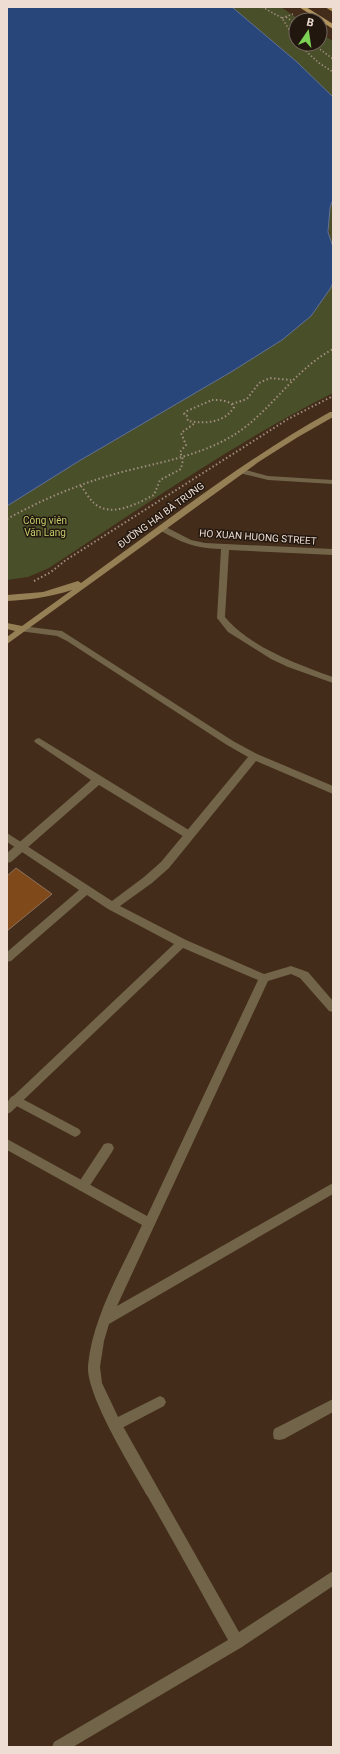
<svg xmlns="http://www.w3.org/2000/svg" width="340" height="1754" font-family="Roboto,sans-serif">
<rect width="100%" height="100%" fill="#432c1a"/>
<path fill="#494f29" d="M232,7H281L300,20H296V44H320V33L333,41V97L297,62Z
M333,199V247C327,230 327,216 333,199Z
M333,283V393C234,443 142,507 49,568L28,577L7,580V506L79,461L231,372L282,340L311,316L330,289Z"/>
<path fill="#28467a" stroke="#637394" d="M7,7H232L297,62L333,97V199L330,208L328,232L333,247V283L330,289L311,316L282,340L231,372L79,461L7,506Z"/>
<path fill="#7f4919" stroke="#8d725d" d="M16,868L52,894L7,931V876Z"/>
<g fill="none" stroke-linecap="round" stroke-linejoin="round">
<path stroke="#a08d7e" stroke-width="1.5" stroke-dasharray="1.5 2" stroke-linecap="butt" d="M262,7L282,18L296,41
M286,17L296,24
M282,18L293,14
M298,44L319,63L333,72
M317,44L320,46L317,47L333,59"/>
<path stroke="#a08d7e" stroke-width="2" stroke-dasharray="1.5 2.5" stroke-linecap="butt" d="M212,400C219,400 230,400 234,407C225,423 205,424 188,421L187,416L184,414L187,411Z
M232,404L247,399L259,383L270,378L291,380
M81,486C85,491 89,499 95,504C112,518 138,503 154,495L160,480L181,469L183,460L180,452L186,445L181,433L195,423
M7,519C43,499 81,483 122,472C157,463 193,457 225,440C268,418 290,372 333,349
M34,581L51,572L66,560L288,419L333,396"/>
<path fill="#716449" fill-rule="evenodd" d="M39,738L192,832L194,835L192,838H186L99,785L11,862L7,863V853L91,780L36,743L34,741L36,739Z
M15,1095L79,1129L81,1132L79,1135L75,1137L71,1135L11,1103L9,1100L11,1097Z
M108,1143L112,1144L114,1148L112,1152L87,1190L83,1191L79,1190L77,1186L79,1182L104,1144Z
M160,1396L164,1398L166,1402L164,1406L120,1429L115,1431L110,1429L109,1425L110,1421Z"/>
<path fill="#716449" fill-rule="evenodd" d="M239,469H242L268,476L333,480V484L268,480L239,473Z
M162,525L191,540L205,543L333,549V555L229,550L225,617C250,647 297,664 333,677V683L288,667L271,659L228,632L217,618L221,549C193,548 183,543 159,530V526Z
M22,626L62,631L233,741L257,754L333,786V794L256,761L169,868L152,883L120,906L186,940L264,974L291,966L308,972L333,1001V1012L329,1011L300,978L291,974L268,981L117,1306L333,1183V1194L109,1324L104,1341L100,1367L102,1383L120,1421L239,1632L333,1571V1586L242,1647L73,1747H52L54,1742L228,1640C201,1592 175,1544 148,1497C132,1469 86,1395 88,1366C92,1318 122,1268 142,1225L7,1150V1139L147,1216L258,980L183,948L11,1112L7,1114V1102L174,944L108,909L87,895L11,961L7,962V952L79,890L7,842V833L112,901L144,877L161,862L248,757L227,745L67,641L57,636L19,631L18,629L19,627Z
M333,1399V1412L284,1439L279,1440L274,1439L273,1434L274,1429Z"/>
<path fill="#957f55" fill-rule="evenodd" d="M330,412H333V417L298,437L260,461L7,644V637L15,631L7,629V623L22,626L72,590C50,597 29,600 7,601V595L43,592L78,581L81,583C163,524 242,461 330,412Z"/>
<path fill="#b0945c" fill-rule="evenodd" d="M299,7H306L333,24V29Z
M325,7L333,8V12Z"/>
</g>
<g text-anchor="middle" dominant-baseline="central" stroke-width="3" stroke-linejoin="round" paint-order="stroke">
<g font-size="10" fill="#edddd2" stroke="#22170f">
<text transform="translate(161 515) rotate(-36)">ĐƯỜNG HAI BÀ TRƯNG</text>
<text transform="translate(258 537) rotate(4)">HO XUAN HUONG STREET</text>
</g>
<g font-size="10" fill="#bfcc69" stroke="#22170f">
<text x="45" y="520">Công viên<tspan x="45" dy="12">Văn Lang</tspan></text>
</g>
</g>
<rect width="340" height="1754" fill="none" stroke="#edddd2" stroke-width="16"/>
<g transform="translate(308 32) rotate(13)"><circle r="19" fill="#22170f" stroke="#73665d"/>
<path d="M0-3L7 15L0 10L-7 15Z" fill="#7dd154"/>
<text y="-6" font-size="11" font-weight="bold" text-anchor="middle" fill="#edddd2">B</text>
</g>
</svg>
